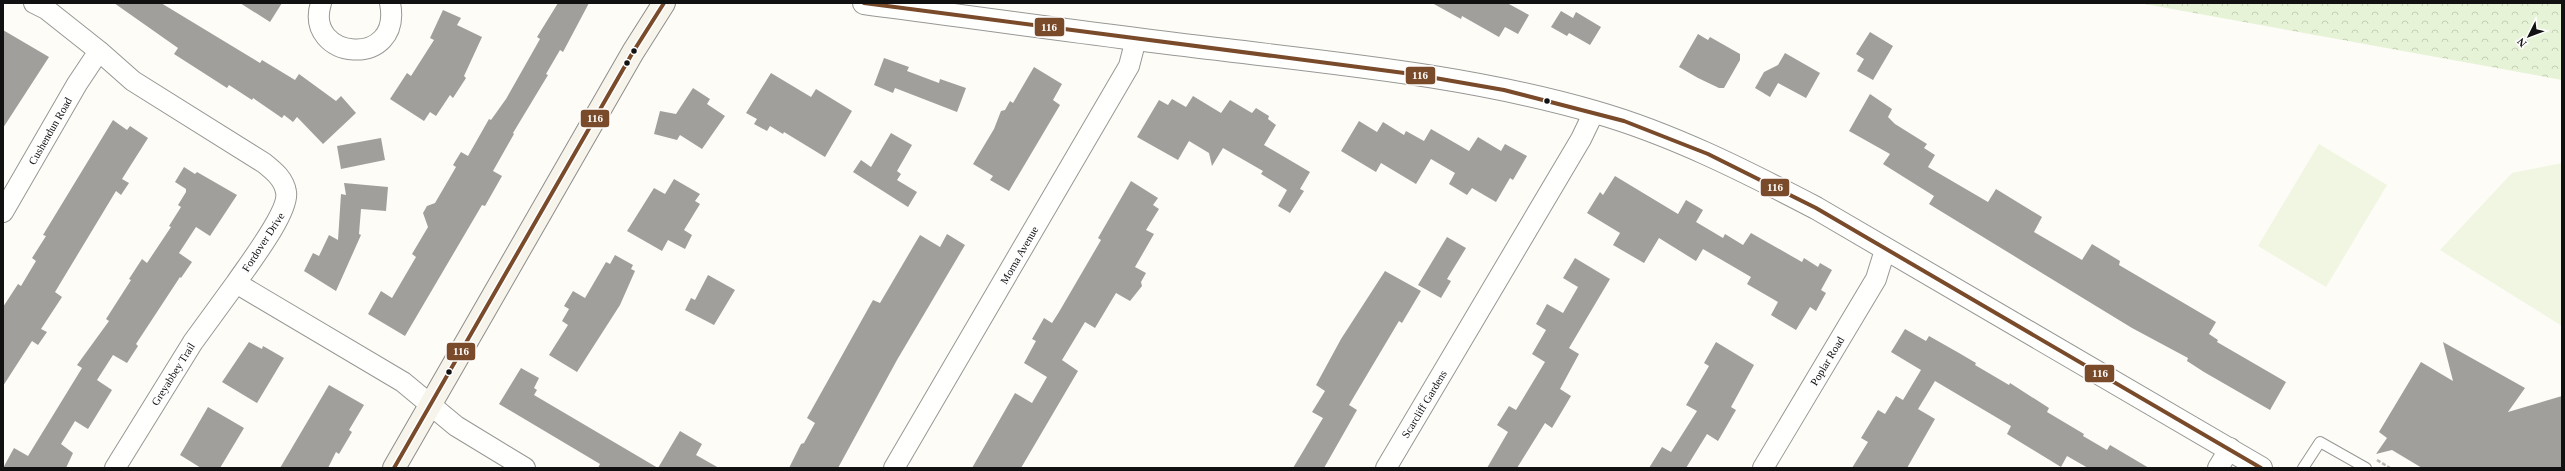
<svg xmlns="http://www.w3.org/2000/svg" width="2565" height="471" font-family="Georgia,serif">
<defs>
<pattern id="park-crowns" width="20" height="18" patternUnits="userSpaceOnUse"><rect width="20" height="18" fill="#e7f3d7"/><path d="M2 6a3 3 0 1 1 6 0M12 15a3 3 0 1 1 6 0" fill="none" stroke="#c5cfb8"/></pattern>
</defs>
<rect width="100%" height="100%" fill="#fdfcf7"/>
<path fill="url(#park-crowns)" d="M2139,3H2562V80Z"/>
<path fill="#f0f6e1" d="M2319,144L2387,185L2326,287L2258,246Z
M2562,163V326L2440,250L2512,173Z"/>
<path fill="#a19f9c" d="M114,3H161L260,63L262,60L295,80L299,74L336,101L341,96L356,113L323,144L297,117L293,122L284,115L282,118L253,98L252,100L229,85L227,88L174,54L178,48Z
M240,3H282L270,22Z
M558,3H589L563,52L560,50L546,74L548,75L513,133L514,134L493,171L502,176L485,206L482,205L405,336L368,314L381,291L392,298L416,257L412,254L428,227L423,213L427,206L435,203L456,167L453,165L461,152L468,156L489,119L491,120L506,99L540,39L537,37Z
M1432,3H1507L1529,15L1518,34L1505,27L1499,37L1462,16L1461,19Z
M443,10L461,18L457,25L482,37L464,76L466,78L453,98L450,95L436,116L430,112L424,121L390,99L407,73L411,76L434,40L430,38Z
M1561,11L1573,18L1576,12L1601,27L1590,45L1569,33L1567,36L1551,27Z
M3,30L49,57L3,128Z
M1870,32L1893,46L1873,80L1857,71L1864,59L1856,54Z
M1698,34L1708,40L1710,37L1740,54V60L1724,88H1719L1698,78L1679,67Z
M1785,53L1820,73L1806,98L1778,83L1770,97L1755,88L1764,72L1778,65Z
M884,58L909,67L907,71L939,83L940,79L966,88L957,112L895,88L893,93L874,85Z
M1034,67L1062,84L1053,100L1060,105L1009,191L990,180L993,176L973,164L994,129L1001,111L1005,110L1010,101L1013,103Z
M771,73L811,97L816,89L852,111L825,157L784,132L783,134L770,126L767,131L754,124L757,119L746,113Z
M693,88L710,99L707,104L725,116L702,149L680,135L677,140L654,134L660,111L676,114Z
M1870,94L1892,109L1888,117L1895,124L1927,144L1924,148L1935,155L1928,167L1988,202L1996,189L2042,217L2034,232L2082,260L2092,244L2120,261L2119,265L2216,322L2209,334L2218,340L2217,342L2286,382L2270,410L2204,372L2187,361L2188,358L2132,328L1929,204L1934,196L1883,164L1890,154L1849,131Z
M1193,96L1221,113L1230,100L1252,113L1256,108L1269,116L1268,119L1276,125L1264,145L1310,172L1300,189L1304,191L1290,213L1278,206L1287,190L1261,174L1263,171L1223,148L1212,166L1209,153L1189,141L1178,160L1137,137L1159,100L1168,105L1172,99L1186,107Z
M113,120L127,130L130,126L148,138L122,179L129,183L121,195L116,191L55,292L62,297L41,329L47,332L38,345L32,341L3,386V307L18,284L21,286L36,261L32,258L46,236L43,235Z
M1359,121L1377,132L1383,122L1404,135L1406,131L1424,141L1431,129L1469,151L1478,137L1501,151L1505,144L1527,156L1513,180L1510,178L1496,202L1472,188L1467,195L1449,184L1455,173L1431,159L1416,184L1381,163L1376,172L1341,151Z
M891,133L912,145L897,171L901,174L897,180L917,192L908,207L853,172L861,160L871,167Z
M381,138L385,160L341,169L337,146Z
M184,167L195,174L197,172L237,195L210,236L196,227L179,253L192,262L181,278L180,277L136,344L138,346L127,363L113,355L97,380L112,390L88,429L75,421L61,444L73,453L66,468H3L14,448L28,456L82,368L77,365L109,321L106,319L131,280L129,279L142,259L147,263L171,227L169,226L181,207L178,205L186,192V189L175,182Z
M1615,176L1678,214L1686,200L1703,210L1696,222L1723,238L1725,234L1743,245L1751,233L1802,262L1804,258L1818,267L1820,263L1832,270L1821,290L1826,293L1816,311L1810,307L1796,330L1771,315L1778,302L1747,284L1751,277L1703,249L1696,261L1659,238L1644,263L1613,245L1620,233L1587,213L1600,192L1603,195Z
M674,179L700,194L695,201L700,204L684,230L692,235L685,249L668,240L662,251L627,231L654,188L665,194Z
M1131,181L1158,198L1153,205L1159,209L1146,230L1154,234L1135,267L1146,273L1141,282L1142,286L1130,301L1116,293L1095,328L1085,322L1062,360L1078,371L1021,468H972L1015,393L1032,403L1047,377L1024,363L1036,341L1032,339L1044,318L1052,323L1059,312L1101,240L1098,238Z
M344,183L388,187L386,211L361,209L359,234L361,235L336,291L304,271L313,253L319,256L329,235L338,240L341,194L346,195Z
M947,234L965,245L897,360L838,468H789L801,444L804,443L815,423L807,418L873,300L880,303L920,235L940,247Z
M1447,237L1466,248L1447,279L1451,281L1441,298L1418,285Z
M615,255L633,265L631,269L635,271L620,305L577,372L549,355L568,325L562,321L569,309L564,306L573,291L585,298L606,262L610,264Z
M1575,258L1610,279L1569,348L1579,354L1560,389L1571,396L1552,428L1545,423L1517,468H1487L1508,432L1497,425L1509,406L1516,410L1545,362L1532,354L1546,330L1536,324L1547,304L1563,313L1578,287L1563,278Z
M1385,271L1421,291L1402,323L1399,321L1349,405L1357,410L1324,468H1293L1323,418L1312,412L1325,391L1316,385L1341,339Z
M708,275L735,290L714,325L685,310L691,298L695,300Z
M1905,329L1926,341L1929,336L1959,353L1976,363L1975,365L2009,385L2010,383L2049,408L2047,412L2084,434L2083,436L2107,450L2110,445L2149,468H2088L2067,456L2061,467L2007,434L2011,426L1935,381L1918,409L1935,419L1907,468H1852L1868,442L1861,438L1878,410L1885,414L1896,396L1903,400L1921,370L1891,352Z
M249,342L262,349L263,346L284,358L257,403L222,382Z
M1716,342L1754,365L1731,407L1736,410L1718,441L1707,434L1686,468H1649L1662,447L1671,452L1697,411L1686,405L1709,366L1704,363Z
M2443,342L2525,388L2508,412L2562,396V468H2422L2392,450L2376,454L2387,438L2379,432L2421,362L2453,381Z
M521,368L539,378L534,388L537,390L534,395L658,468L680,431L702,444L696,455L719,468H598L600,464L499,404Z
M329,385L364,405L349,430L352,432L339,454L336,452L328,468H280Z
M208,407L244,428L220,468H201L180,455Z"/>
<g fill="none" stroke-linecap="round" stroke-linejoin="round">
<g stroke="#979795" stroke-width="12">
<path id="service" d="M2303,468L2320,442L2366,468"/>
</g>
<g stroke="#979795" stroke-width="22">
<path id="minor" d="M34,3L46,9L99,51L133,81L264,163C274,171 284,179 286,192C290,211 248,265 236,283L403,382L456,426L525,468
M321,3C303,60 403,70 390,3
M3,212L77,84L99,51
M115,468L193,342L236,283
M894,468L1129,66L1136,39
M1386,468L1581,139L1594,112
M1763,468L1876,279L1885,250
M2218,468L2230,448"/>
</g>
<g stroke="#979795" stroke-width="24">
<path id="tertiary" d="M864,3C985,19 1105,36 1226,50C1350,65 1474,77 1595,112C1672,134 1745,171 1816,208L2261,468"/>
</g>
<g stroke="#8e8d8b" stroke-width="24">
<path id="secondary" d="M394,468L633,52L664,3"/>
</g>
<path stroke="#b9b9b8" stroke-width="2.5" stroke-dasharray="4 2" stroke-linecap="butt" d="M2377,460L2390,468"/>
<use href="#service" stroke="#fffffe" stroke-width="10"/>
<use href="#minor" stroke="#fffffe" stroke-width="20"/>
<use href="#tertiary" stroke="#fffffe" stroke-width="22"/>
<use href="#secondary" stroke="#f6f4eb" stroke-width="22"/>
<g stroke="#fff" stroke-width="7">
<path id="bus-1" d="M864,3L1412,74L1504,90L1624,121L1708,154L1816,208L2261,468
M394,468L633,52L664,3"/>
</g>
<use href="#bus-1" stroke="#7a4b2a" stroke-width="4"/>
</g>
<g fill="#111" stroke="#fff" stroke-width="1.5">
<circle cx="634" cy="51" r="3.5"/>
<circle cx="627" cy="63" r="3.5"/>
<circle cx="1547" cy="101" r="3.5"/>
<circle cx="449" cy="372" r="3.5"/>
</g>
<g text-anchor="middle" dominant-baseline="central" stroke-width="4" stroke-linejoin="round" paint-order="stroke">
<g font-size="11" fill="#111" stroke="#fff">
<text transform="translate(50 131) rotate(-60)">Cushendun Road</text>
<text transform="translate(263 242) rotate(-57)">Fordover Drive</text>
<text transform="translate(1019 255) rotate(-60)">Morna Avenue</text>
<text transform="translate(1827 361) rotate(-59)">Poplar Road</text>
<text transform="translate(173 374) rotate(-58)">Greyabbey Trail</text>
<text transform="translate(1424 404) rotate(-59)">Scarcliff Gardens</text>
</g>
</g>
<g stroke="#fff" stroke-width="1.5">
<rect x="1034" y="17" width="31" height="20" rx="4" fill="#7a4b2a"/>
<rect x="1405" y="66" width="31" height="19" rx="4" fill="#7a4b2a"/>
<rect x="580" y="109" width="30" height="19" rx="4" fill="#7a4b2a"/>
<rect x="1760" y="178" width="30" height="19" rx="4" fill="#7a4b2a"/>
<rect x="446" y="342" width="30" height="19" rx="4" fill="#7a4b2a"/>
<rect x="2084" y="364" width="31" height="19" rx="4" fill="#7a4b2a"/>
</g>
<g font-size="11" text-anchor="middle" font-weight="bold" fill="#fff">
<text x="1049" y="31">116</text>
<text x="1420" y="79">116</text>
<text x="595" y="122">116</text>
<text x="1775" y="191">116</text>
<text x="461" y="355">116</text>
<text x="2100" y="377">116</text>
</g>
<rect width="2565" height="471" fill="none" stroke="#111111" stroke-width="8"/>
<g transform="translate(2529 36) rotate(228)" stroke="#ffffff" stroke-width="3" paint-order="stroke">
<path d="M0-3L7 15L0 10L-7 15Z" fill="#111111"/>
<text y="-6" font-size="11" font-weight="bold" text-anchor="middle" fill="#111111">N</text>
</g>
</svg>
